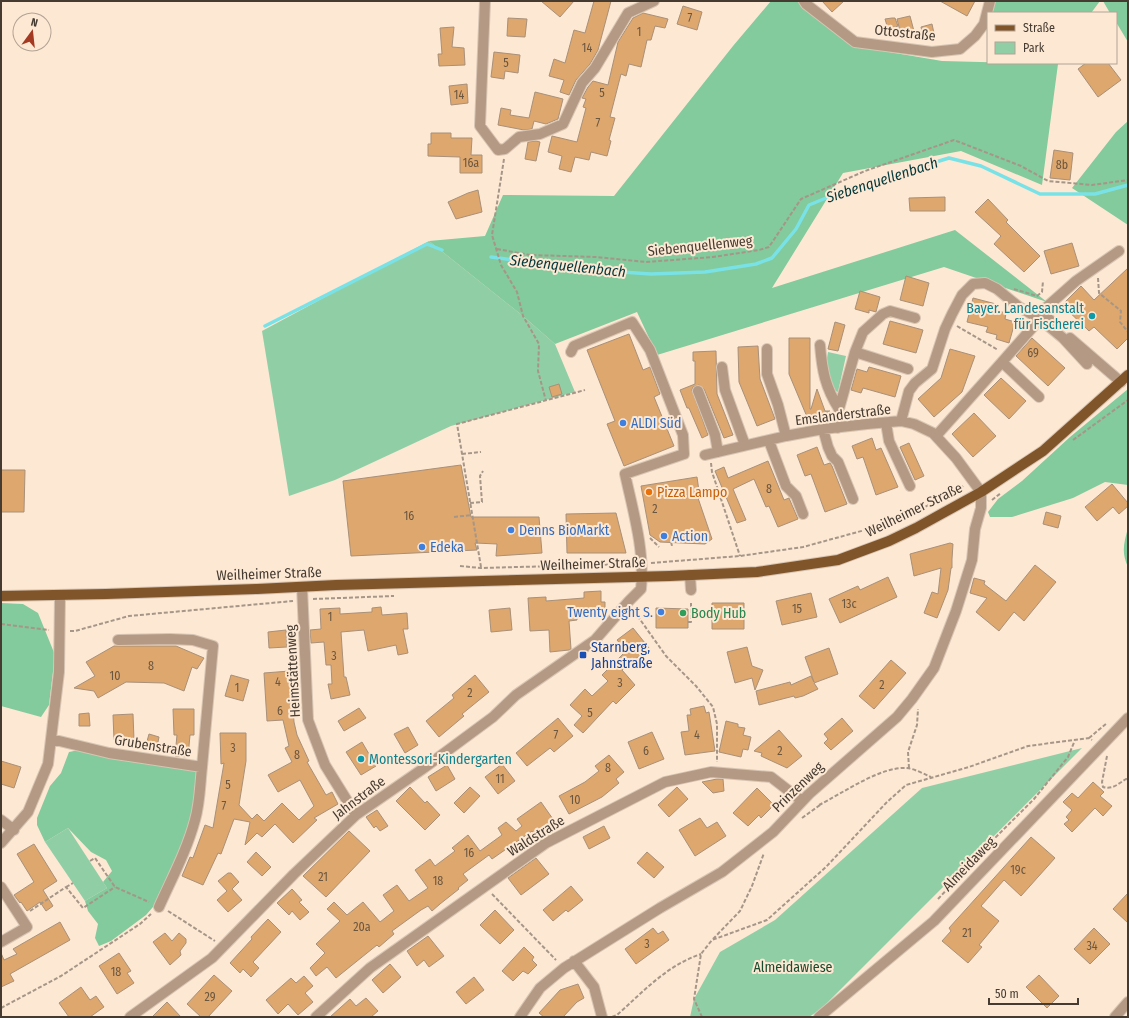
<svg xmlns="http://www.w3.org/2000/svg" width="1129" height="1018" font-family="'Fira Sans Condensed',sans-serif">
<rect width="100%" height="100%" fill="#fde8d4"/>
<path fill="#90cfa6" d="M429,241L523,316L555,344L575,392L451,426L335,480L289,496L262,331Z
M828,352L846,356L838,392L832,390L826,364Z
M1082,748L821,1009L809,1017H690L694,999L720,952L775,920L922,788Z
M68,828L107,888L85,901L45,842Z"/>
<path fill="#83ca9c" d="M771,1H800L854,46L942,61L1058,64L1042,185L961,151L843,173L772,288L955,230L1047,302L944,267L657,355L637,312L555,344L523,316L429,241L485,236L503,195L614,196L733,46Z
M994,1H1100L1091,13H992Z
M1103,1H1128V42L1116,22V13H1110Z
M1128,121V225L1072,188L1116,132Z
M1128,389V485L1105,482L1073,498L1012,517H990L988,512L998,499L1022,481L1070,437Z
M1128,528V567C1121,552 1124,543 1128,528Z
M1,603L23,604L38,613L55,655L49,705L41,717L1,706Z
M79,750L198,771L193,821L159,900L146,915L111,941L99,946L95,938L98,924L88,911L85,901L107,888L103,882L112,871L106,860L91,852L68,828L45,842L37,825V818L50,786L61,773L69,752Z"/>
<g fill="none" stroke-linecap="round" stroke-linejoin="round">
<path stroke="#79e2e6" stroke-width="3.5" d="M491,257L593,270L651,274L705,272L756,264L772,258L796,229L809,205L848,189L949,158L981,166L1040,194H1095L1128,185
M265,326L427,244L442,250"/>
</g>
<path fill="#dda76e" stroke="#a89079" d="M541,1H574L560,17Z
M594,1H611L598,50L590,64L576,80L569,95L560,92L564,80L549,76L554,59L565,63L574,30L585,33Z
M822,1H844L832,12Z
M940,1H975L967,16Z
M683,6L702,12L697,30L677,24Z
M643,13L668,19L665,28L655,26L651,40H647L641,67L629,64L626,76L621,74L610,117L615,118L609,140L611,141L607,156L591,152L589,160L575,157L571,172L559,169L562,156L548,152L552,136L577,142L586,108L583,107L586,99L582,98L588,87L593,81L608,85L618,42L633,18Z
M910,16L915,35L902,39L897,19Z
M508,18L527,19L525,37L507,36Z
M892,18H895L898,26L888,29L885,19Z
M932,24L935,38L924,40L921,27Z
M454,27L452,47L464,48L465,65L439,66L438,54H442L440,28Z
M494,52L520,55L518,73L505,71L504,79L491,77Z
M1086,63H1108L1121,80L1098,97L1078,69Z
M467,84L468,103L451,105L449,86Z
M535,92L563,99L558,119L546,124L534,121L532,129L524,130L498,125L501,108L511,110L510,115L529,118Z
M431,133H451V138H472L471,155H482V173H460V157L428,156V144H431Z
M536,141L540,142L536,161L525,159L528,142Z
M1054,150L1073,153L1070,180L1050,178Z
M478,190L482,212L456,219L448,202L468,193Z
M945,197V211H910L909,198Z
M988,199L1008,220L1006,222L1040,256L1024,272L994,244L1001,236L975,212Z
M1072,243L1079,266L1051,274L1044,251Z
M1128,268V338L1117,349L1094,327L1089,331L1062,305L1081,286L1094,300Z
M906,276L929,283L923,306L900,300Z
M860,291L880,297L876,312L869,310V313L855,309Z
M973,298L996,304L994,310L1006,313L1005,319L1015,322L1009,343L996,339L997,335L986,332L988,327L967,322Z
M890,321L923,330L916,353L883,344Z
M835,322L845,325L838,351L828,349Z
M629,334L643,370L650,367L660,394L654,397L674,446L624,466L607,424L615,421L587,350Z
M789,338H810V409H811L817,389L825,411H830L810,421V424L789,374Z
M1032,338L1065,368L1048,386L1016,356Z
M758,346L760,379L775,419L757,426L739,382L738,347Z
M950,349L975,356L962,392L934,417L918,399L941,378Z
M716,351L717,394L733,435L724,438L704,389L699,385L693,387L692,390L708,435L702,438L689,408H687L680,390L695,384V361H693V352Z
M869,367L901,376L895,397L863,388L861,393L851,390L857,369L867,372Z
M1001,378L1026,401L1009,419L984,395Z
M559,384L562,394L552,397L549,387Z
M974,413L996,436L973,457L952,434Z
M872,438L876,450L881,448L898,487L876,495L863,457L857,459L852,446Z
M909,443L924,476L915,480L900,447Z
M817,447L824,465L830,463L832,466L847,504L825,512L811,474L805,476L797,455Z
M768,461L784,500L789,498L798,519L778,527L769,506L766,507L754,479L733,489L746,520L737,523L715,471L724,467L728,478Z
M461,465L471,517H539L542,553L496,556L497,544L475,543L477,550L351,556L343,481Z
M1,470H25L24,512H1Z
M697,477L700,498H698L712,539L705,544L660,542L650,535L641,486Z
M1112,484L1128,503V506L1119,514L1113,507L1097,521L1085,507Z
M1046,512L1061,516L1058,528L1043,524Z
M616,513L626,553H567L566,514Z
M950,543L953,544L952,559V568H951L948,590L937,618L924,613L932,592L938,594L941,568L914,576L910,554Z
M1035,565L1056,582L1024,621L1014,612L999,631L976,612L987,598L970,593L974,578L985,581L984,584L1006,601Z
M888,577L897,597L840,623L829,599L858,586L860,590Z
M601,591V602H605V616L577,617V620L569,621L571,649L569,650L550,652L549,630L530,631L528,598L546,597V601L584,598V592Z
M811,593L817,617L782,625L776,601Z
M712,603H744V629H712Z
M381,607L382,615L407,613L408,629H403L408,653L398,655L396,645L368,651L364,630L341,632L344,677H346L350,695L331,699L328,684H332L331,665H326L324,642L311,643L310,630L321,629L320,609L340,608V614L372,612V608Z
M510,608L512,630L491,632L489,610Z
M656,608L688,609V628H656Z
M633,628L649,648L622,670L635,685L616,704L613,701L583,733L574,725L582,716L570,705L585,689L592,696L608,681L602,675L626,651L617,640Z
M286,630L287,647L269,648L268,632Z
M114,646H176L204,658L197,669L192,667L184,691L164,683L126,682L98,698L94,691L74,688L95,676L86,662Z
M747,647L752,666L763,670L755,690L752,678L735,683L727,652Z
M829,648L838,674L814,683L818,689L803,696L795,698L794,696L759,705L756,691L790,682L791,685L811,676L814,682L805,657Z
M891,660L906,673L874,709L859,696Z
M290,671L294,722L297,735L309,761L307,762L326,795L332,792L338,804L314,818L317,820L293,843L275,824L262,837L257,833L245,845L250,822L234,819L221,854L218,853L203,885L182,876L190,857L193,858L205,825L213,828L224,763L221,764L220,733H246V761L239,805L252,819L257,814L264,821L282,803L299,820L314,806L300,780L278,792L268,775L292,762L285,748L289,746L283,720L267,721L264,673Z
M231,675L249,680L243,701L225,696Z
M475,675L489,692L462,714L464,716L439,737L426,721L454,698L452,695Z
M704,706L706,713L709,712L715,751L685,755L681,732L689,731L687,715H691L690,709Z
M359,708L366,718L344,731L338,721Z
M173,709H194V735H190L188,757L175,756L177,735H174Z
M89,713L90,726H79V714Z
M133,714L134,740H114L113,715Z
M558,718L573,736L554,752L550,748L527,766L516,753Z
M842,718L853,731L831,750L824,743L828,739L824,734Z
M726,721L738,724V727L745,728L743,735L751,737L748,750L743,749L741,757L719,752Z
M408,727L418,745L405,753L394,734Z
M779,730L802,756L787,768L761,756L762,753L754,751Z
M652,732L664,759L639,769L628,742Z
M149,734L159,737L157,747L146,745Z
M362,742L376,766L361,775L346,752Z
M609,755L624,772L616,779L619,783L602,797L569,814L559,796L585,782L599,771L595,766Z
M1,761L21,767L14,788L1,784Z
M502,764L515,781L498,794L485,777Z
M447,765L455,779L436,791L428,777Z
M717,779H723L724,791L713,793L702,782Z
M1093,782L1104,792L1100,796L1112,806L1103,816L1095,808L1072,832L1064,824L1069,820L1066,817L1072,810L1063,802L1072,793L1078,798Z
M410,787L425,803L427,801L440,815L425,830L396,801Z
M470,787L480,796L464,813L454,803Z
M677,787L688,799L669,817L658,805Z
M757,788L774,805L761,818L759,815L748,826L733,813Z
M541,802L555,822L535,836L532,831L492,859L489,855L463,874L468,880L458,888L459,889L440,904L432,911L428,906L421,910L392,931L394,934L379,947L377,945L336,978L327,967L316,976L310,968L325,953L316,944L340,921L327,909L334,902L347,915L363,902L380,922L394,911L383,895L397,885L409,901L428,888L415,870L430,859L435,866L455,851L452,848L468,835L480,851L502,835L498,828L506,822L516,831L522,826L517,819Z
M377,810L388,826L380,831L376,826L374,828L366,817Z
M700,818L707,828L717,822L726,836L695,856L679,830Z
M604,826L610,838L589,849L583,837Z
M349,831L370,851L326,897L303,876Z
M1031,837L1055,858L1021,896L1004,880L981,906L999,921L979,945L982,947L968,963L942,941L951,931L949,928Z
M34,844L57,881L43,890L53,906L46,911L40,902L27,911L21,902L20,903L14,895L34,882L17,854Z
M256,852L271,867L262,876L247,862Z
M647,852L664,867L654,878L637,863Z
M536,858L549,874L521,895L508,878Z
M228,873H231L239,882L232,889L242,900L228,912L217,900L227,891L218,881Z
M571,886L583,900L568,912L566,910L553,921L543,910Z
M292,889L302,900L299,902L309,912L300,920L292,911L289,915L277,903Z
M1128,893V923L1113,909Z
M495,910L514,930L500,944L480,925Z
M268,919L281,932L253,962L259,968L251,977L243,969L240,973L230,963L252,939L251,937Z
M60,922L70,940L10,974L14,981L1,987V953L4,960L17,954L13,949Z
M653,928L658,934L663,931L669,940L636,964L625,949Z
M1094,928L1110,944L1090,964L1074,949Z
M165,933L172,941L179,933L186,939V943L180,951L181,955L170,965L153,942Z
M428,936L444,956L429,967L424,960L417,966L407,951Z
M524,947L534,957L532,960L537,965L528,974L523,971L513,981L502,971Z
M119,953L131,971L127,973L134,983L117,994L99,966Z
M390,964L401,977L383,993L372,980Z
M214,975L232,991L208,1017H201L187,1004Z
M1039,975L1059,996L1047,1008L1026,987Z
M304,976L313,986L305,993L313,1002L298,1015L288,1004L278,1014L266,1000L291,978L296,983Z
M474,977L484,990L466,1004L456,992Z
M578,984L584,998L577,1002L563,1017H544L539,1013L560,990Z
M81,987L90,1000L96,996L104,1007L90,1017H69L59,1003Z
M366,998L378,1011L371,1017H330L350,999L356,1006Z
M167,1002L181,1017H152Z"/>
<g fill="none" stroke-linecap="round" stroke-linejoin="round">
<g stroke="#d8c5b3" stroke-width="12">
<path id="minor" d="M485,1L480,126L498,150L505,149L519,137L540,134L563,124L582,83L595,68L628,13L654,1
M804,1L806,4L855,42L932,52L960,49L975,36L984,24L990,1
M1051,321L1041,312L1076,281L1119,251
M1070,338L1121,382
M820,345C822,370 825,387 839,409
M767,349V374L778,405L786,436
M855,352L908,369
M1002,362L1039,397
M722,367L725,390L745,445
M698,391L715,435L718,452
M901,421L909,391L915,383L932,369L945,329L952,314L962,295L973,284L985,283L997,289L1019,307L1040,319L1063,338L1087,364
M886,423L889,441L910,486
M838,428L839,409L855,352L863,332L883,314L890,311L915,318
M823,429L828,447L832,456L838,462L853,499
M936,436L1002,362L1040,319
M769,441L786,486L796,496L803,514
M690,575L691,590
M302,587L308,720L325,765L356,815
M51,739L109,753L202,767L213,646L193,640L170,639L118,640
M1,820L14,830
M1,843L28,812L48,764L59,672L60,595
M1,887L27,927L1,942
M159,907C172,878 187,850 195,820C200,803 200,785 202,767
M574,961L594,987L602,1017
M130,1017L212,958L294,874L356,815L424,768L493,717L516,695L595,640L629,601L641,589C645,551 633,511 625,474L684,454L683,435L650,350L632,322L574,346L571,352
M316,1017L370,968L546,843L665,782L711,772L771,777L802,801
M520,1017L540,988L564,968L660,908L722,872L773,832L809,794L897,717L912,699L934,668L956,611L972,560L975,529L981,508V492L956,458L933,433L914,424L901,421L867,424L823,429L786,436L705,455
M819,1017L934,921L1128,718
M1115,1017L1128,1002"/>
</g>
<g stroke="#d8c5b3" stroke-width="12">
<path id="major" d="M1,596L106,594L257,589L336,585L670,576L757,572L838,560L889,541L916,528L981,492L1043,451L1128,375"/>
</g>
<path stroke="#a69687" stroke-width="2" stroke-dasharray="4 2" stroke-linecap="butt" d="M504,159L492,235L501,265L517,292L523,316L539,344L538,371L546,401
M497,249L530,255L596,257L646,262L713,257L759,250L769,247L801,199L865,171L954,140L1021,166L1048,181L1092,185L1128,180
M1098,278L1099,293L1121,311L1120,322L1128,332
M1014,289L1037,296L1042,292L1043,281
M957,326L998,350
M1073,440L1128,400
M462,454L481,452
M711,463L712,472L740,556
M956,492L963,486
M992,500L1001,493
M470,503L482,502L480,476L483,471
M454,517L472,515
M650,538L659,547
M671,542L672,546
M651,563L740,556L803,547L865,530L911,513L945,498
M460,566L481,568L631,564
M481,567L457,424L585,390
M313,599L394,596
M634,611L666,656L696,686L713,707L717,724V762
M688,622H691V601
M1,624L49,630
M70,631H75L129,616L293,601
M1089,738L1107,723
M1107,756L1102,782L1103,787C1112,790 1118,784 1126,779L1128,780
M909,768L908,752L917,725L918,709
M819,805C843,793 881,766 907,768C915,769 924,774 931,777
M802,818L820,805
M90,861L95,858L115,887L149,902
M66,887L73,883
M492,894L556,960
M938,899L995,838L1034,799L1068,757L1075,740
M30,911L66,887L83,908L115,887
M168,911L215,941
M713,939L740,911L752,886L764,853
M1,1008L61,976L140,924L151,914
M612,1017L617,1015C644,991 666,966 701,954
M702,1017L694,999L701,954L712,940L767,920L826,867L887,802L906,785L969,767L1028,746L1089,738L1092,740"/>
<use href="#minor" stroke="#b49a84" stroke-width="10"/>
<use href="#major" stroke="#81552a" stroke-width="10"/>
</g>
<g fill="#0f9aa8" stroke="#fde8d4" stroke-width="1.5">
<circle cx="1092" cy="316" r="4"/>
<circle cx="361" cy="759" r="4"/>
</g>
<g fill="#3f7fe0" stroke="#fde8d4" stroke-width="1.5">
<circle cx="623" cy="423" r="4"/>
<circle cx="511" cy="530" r="4"/>
<circle cx="664" cy="536" r="4"/>
<circle cx="422" cy="547" r="4"/>
<circle cx="661" cy="612" r="4"/>
</g>
<circle fill="#e8710a" stroke="#fde8d4" stroke-width="1.5" cx="649" cy="492" r="4"/>
<circle fill="#2e9e5b" stroke="#fde8d4" stroke-width="1.5" cx="683" cy="613" r="4"/>
<rect fill="#1a4fb4" stroke="#fde8d4" stroke-width="1.5" x="579" y="651" width="8" height="8" rx="2"/>
<g text-anchor="middle" dominant-baseline="central" stroke-width="4" stroke-linejoin="round" paint-order="stroke">
<g font-size="12" fill="#6b5640">
<text x="690" y="18">7</text>
<text x="639" y="32">1</text>
<text x="587" y="48">14</text>
<text x="506" y="63">5</text>
<text x="602" y="93">5</text>
<text x="459" y="95">14</text>
<text x="598" y="123">7</text>
<text x="471" y="163">16a</text>
<text x="1062" y="165">8b</text>
<text x="1033" y="353">69</text>
<text x="769" y="489">8</text>
<text x="655" y="509">2</text>
<text x="409" y="516">16</text>
<text x="849" y="604">13c</text>
<text x="797" y="609">15</text>
<text x="330" y="617">1</text>
<text x="334" y="656">3</text>
<text x="151" y="666">8</text>
<text x="115" y="676">10</text>
<text x="278" y="682">4</text>
<text x="620" y="683">3</text>
<text x="882" y="685">2</text>
<text x="237" y="688">1</text>
<text x="470" y="693">2</text>
<text x="280" y="711">6</text>
<text x="590" y="713">5</text>
<text x="556" y="735">7</text>
<text x="697" y="735">4</text>
<text x="233" y="748">3</text>
<text x="646" y="751">6</text>
<text x="780" y="751">2</text>
<text x="297" y="755">8</text>
<text x="608" y="768">8</text>
<text x="500" y="779">11</text>
<text x="228" y="785">5</text>
<text x="575" y="800">10</text>
<text x="224" y="806">7</text>
<text x="469" y="853">16</text>
<text x="1018" y="870">19c</text>
<text x="323" y="877">21</text>
<text x="438" y="881">18</text>
<text x="362" y="927">20a</text>
<text x="967" y="933">21</text>
<text x="647" y="944">3</text>
<text x="1092" y="946">34</text>
<text x="116" y="972">18</text>
<text x="210" y="997">29</text>
</g>
<g font-size="14" fill="#453b31" stroke="#fde8d4">
<text transform="translate(905 33) rotate(6)">Ottostraße</text>
<text transform="translate(700 246) rotate(-6)">Siebenquellenweg</text>
<text transform="translate(843 415) rotate(-7)">Emslanderstraße</text>
<text transform="translate(914 510) rotate(-26)">Weilheimer Straße</text>
<text transform="translate(593 564) rotate(-2)">Weilheimer Straße</text>
<text transform="translate(269 574) rotate(-2)">Weilheimer Straße</text>
<text transform="translate(293 671) rotate(-93)">Heimstättenweg</text>
<text transform="translate(153 746) rotate(9)">Grubenstraße</text>
<text transform="translate(798 787) rotate(-44)">Prinzenweg</text>
<text transform="translate(359 798) rotate(-37)">Jahnstraße</text>
<text transform="translate(536 836) rotate(-32)">Waldstraße</text>
<text transform="translate(969 864) rotate(-46)">Almeidaweg</text>
</g>
<g font-size="14" fill="#0d838f" stroke="#fde8d4" text-anchor="end">
<text x="1084" y="308">Bayer. Landesanstalt<tspan x="1084" dy="16">für Fischerei</tspan></text>
<text x="369" y="759" text-anchor="start">Montessori-Kindergarten</text>
</g>
<g font-size="14" fill="#366cbe" stroke="#fde8d4" text-anchor="start">
<text x="631" y="423">ALDI Süd</text>
<text x="519" y="530">Denns BioMarkt</text>
<text x="672" y="536">Action</text>
<text x="430" y="547">Edeka</text>
<text x="653" y="612" text-anchor="end">Twenty eight S.</text>
</g>
<g font-size="14" fill="#c56008" stroke="#fde8d4" text-anchor="start">
<text x="657" y="492">Pizza Lampo</text>
</g>
<g font-size="14" fill="#27864d" stroke="#fde8d4" text-anchor="start">
<text x="691" y="613">Body Hub</text>
</g>
<g font-size="14" fill="#164399" stroke="#fde8d4" text-anchor="start">
<text x="591" y="647">Starnberg,<tspan x="591" dy="16">Jahnstraße</tspan></text>
</g>
<g font-size="14" fill="#164b2d" stroke="#fde8d4">
<text x="793" y="967">Almeidawiese</text>
</g>
<g font-size="15" font-style="italic" fill="#05393b" stroke="#fde8d4">
<text transform="translate(882 180) rotate(-18)">Siebenquellenbach</text>
<text transform="translate(568 266) rotate(6)">Siebenquellenbach</text>
</g>
</g>
<rect width="1129" height="1018" fill="none" stroke="#453b31" stroke-width="4"/>
<rect x="987" y="12" width="130" height="52" fill="#fde8d4" stroke="#b3a393"/>
<rect x="995" y="25" width="20" height="6" fill="#81552a" stroke="#b3a393"/>
<text x="1023" y="32" font-size="12" fill="#453b31">Straße</text>
<rect x="995" y="42" width="20" height="12" fill="#90cfa6" stroke="#b3a393"/>
<text x="1023" y="52" font-size="12" fill="#453b31">Park</text>
<g transform="translate(32 32) rotate(15)"><circle r="19" fill="#fde8d4" stroke="#b3a393"/>
<path d="M0-3L7 15L0 10L-7 15Z" fill="#a33a21"/>
<text y="-6" font-size="11" font-weight="bold" text-anchor="middle" fill="#453b31">N</text>
</g>
<path d="M989 998v6h89v-6" fill="none" stroke="#453b31" stroke-width="2"/>
<text x="995" y="998" font-size="12" fill="#453b31" stroke="#fde8d4" stroke-width="3" paint-order="stroke">50 m</text>
</svg>
